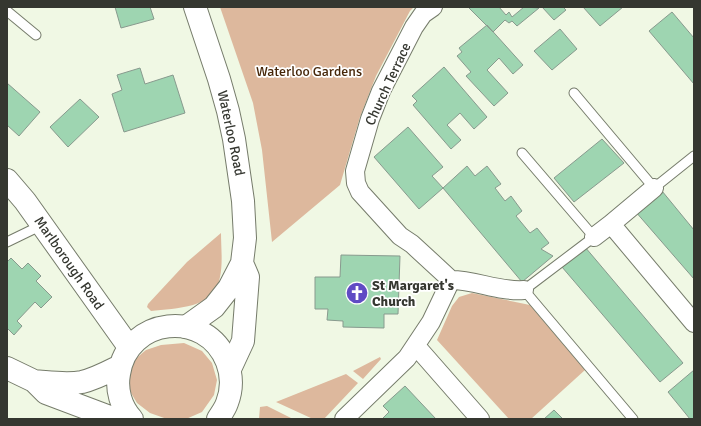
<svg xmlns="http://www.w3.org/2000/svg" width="701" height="426" font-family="Signika,sans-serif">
<rect width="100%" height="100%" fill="#f0f8e4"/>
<path fill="#ddb89d" d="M220,7H414L410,11L376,76L360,117L340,185L272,242L262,150L253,103Z
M221,233C221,247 223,263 220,277C215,309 176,308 151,311L147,307L148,304L187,262Z
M472,293L530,305L585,370L531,419H509L437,340L452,306L459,297Z
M184,343L202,351L212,363L217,380L214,395L202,412L186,419H167L150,413L137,403L128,388L129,374L134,360L146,350L161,345Z
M380,357L381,359L363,379L353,371Z
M346,374L358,383L324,419H313L276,402Z
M267,406L293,419H259L260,407Z"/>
<path fill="#9ed5b1" stroke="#889a8e" d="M115,7H150L154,19L121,28Z
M468,7H499L506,15L509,12L512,17L524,7L539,8L517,26L512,21L509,23L505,20L493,32Z
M542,7H563L566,10L554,20Z
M583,7H623L600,26Z
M672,12L694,38V84L649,31Z
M487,25L523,65L513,74L499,58L487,70L508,93L494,106L466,76L471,72L457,56L462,52L459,48Z
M560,29L577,49L552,70L534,51Z
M444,67L487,117L474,129L460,113L447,125L461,140L451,149L413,105L417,101L412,96Z
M140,68L145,84L173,75L185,113L124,132L112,94L122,90L117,75Z
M7,83L40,112L19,136L7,125Z
M80,99L99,117L68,147L50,127Z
M408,127L443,167L432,176L443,188L419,209L374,157Z
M602,139L624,163L574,202L554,178Z
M467,166L475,176L487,166L501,184L495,188L505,201L511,196L522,211L516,216L530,233L537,228L549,243L541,249L553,256L522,282L443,188Z
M662,191L694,230V279L635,211Z
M585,247L683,363L660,382L562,267Z
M341,255L400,256L398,314H384V328L343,327V321L327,320L328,309H315V277H340Z
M11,258L22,269L28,263L41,276L36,281L52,297L41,308L35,302L17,321L22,326L14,335L7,328V262Z
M694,370V419H690L668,392Z
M405,386L436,419H382L389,412L383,406Z
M554,410L563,419H544Z"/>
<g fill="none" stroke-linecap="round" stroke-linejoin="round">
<g stroke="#767c6b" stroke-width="11">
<path id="lane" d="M7,11L36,35
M574,93L654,188L694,156
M522,153L594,237L524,290L633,419
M7,242L42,225"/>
</g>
<g stroke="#767c6b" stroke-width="20">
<path id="street" d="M654,188L611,224L694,323
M594,237L611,224
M451,280C476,280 499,292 524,290
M416,346L480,419
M344,419L407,358L431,322L451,280L412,244L400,236L360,192L356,183L355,171L370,119L381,91L414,27L423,14L433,7"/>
</g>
<g stroke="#767c6b" stroke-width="24">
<path id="secondary" d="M7,180L25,201L129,347
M186,327L214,307L229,288L242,263L245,238L243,201L234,139L228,111L219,79L195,7
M230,369L243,341L248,277L242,263"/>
</g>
<g stroke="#767c6b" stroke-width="24">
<path id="primary" d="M7,368L34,381L46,393L115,419
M34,381C49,382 66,385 82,382C95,379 108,372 120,366
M132,419C121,407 116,390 119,374C127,317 206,308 227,362C232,375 232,390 227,403C225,409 221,414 218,419"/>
</g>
<use href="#lane" stroke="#fff" stroke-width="9"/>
<use href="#street" stroke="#fff" stroke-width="18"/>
<use href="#secondary" stroke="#fff" stroke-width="22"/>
<use href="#primary" stroke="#fff" stroke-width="22"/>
</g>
<defs>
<g id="church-disc" transform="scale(1.15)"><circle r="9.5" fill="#604bc4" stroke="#fff"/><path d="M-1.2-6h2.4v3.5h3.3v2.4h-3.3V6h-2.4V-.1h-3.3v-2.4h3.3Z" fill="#fff"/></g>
</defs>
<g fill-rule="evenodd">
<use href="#church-disc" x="357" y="293"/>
</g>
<g text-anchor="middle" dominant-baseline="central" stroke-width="3.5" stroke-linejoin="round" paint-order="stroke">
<g font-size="14" fill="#462608" stroke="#fff">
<text x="309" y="71">Waterloo Gardens</text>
</g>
<g font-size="14" fill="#353730" stroke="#fff">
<text transform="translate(388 84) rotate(-65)">Church Terrace</text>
<text transform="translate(231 133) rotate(78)">Waterloo Road</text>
<text transform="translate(69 263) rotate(55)">Marlborough Road</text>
</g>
<g font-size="14" font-weight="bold" fill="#353730" stroke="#fff" text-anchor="start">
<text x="372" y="285">St Margaret's<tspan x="372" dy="16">Church</tspan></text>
</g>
</g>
<rect width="701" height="426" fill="none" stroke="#353730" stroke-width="16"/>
</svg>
